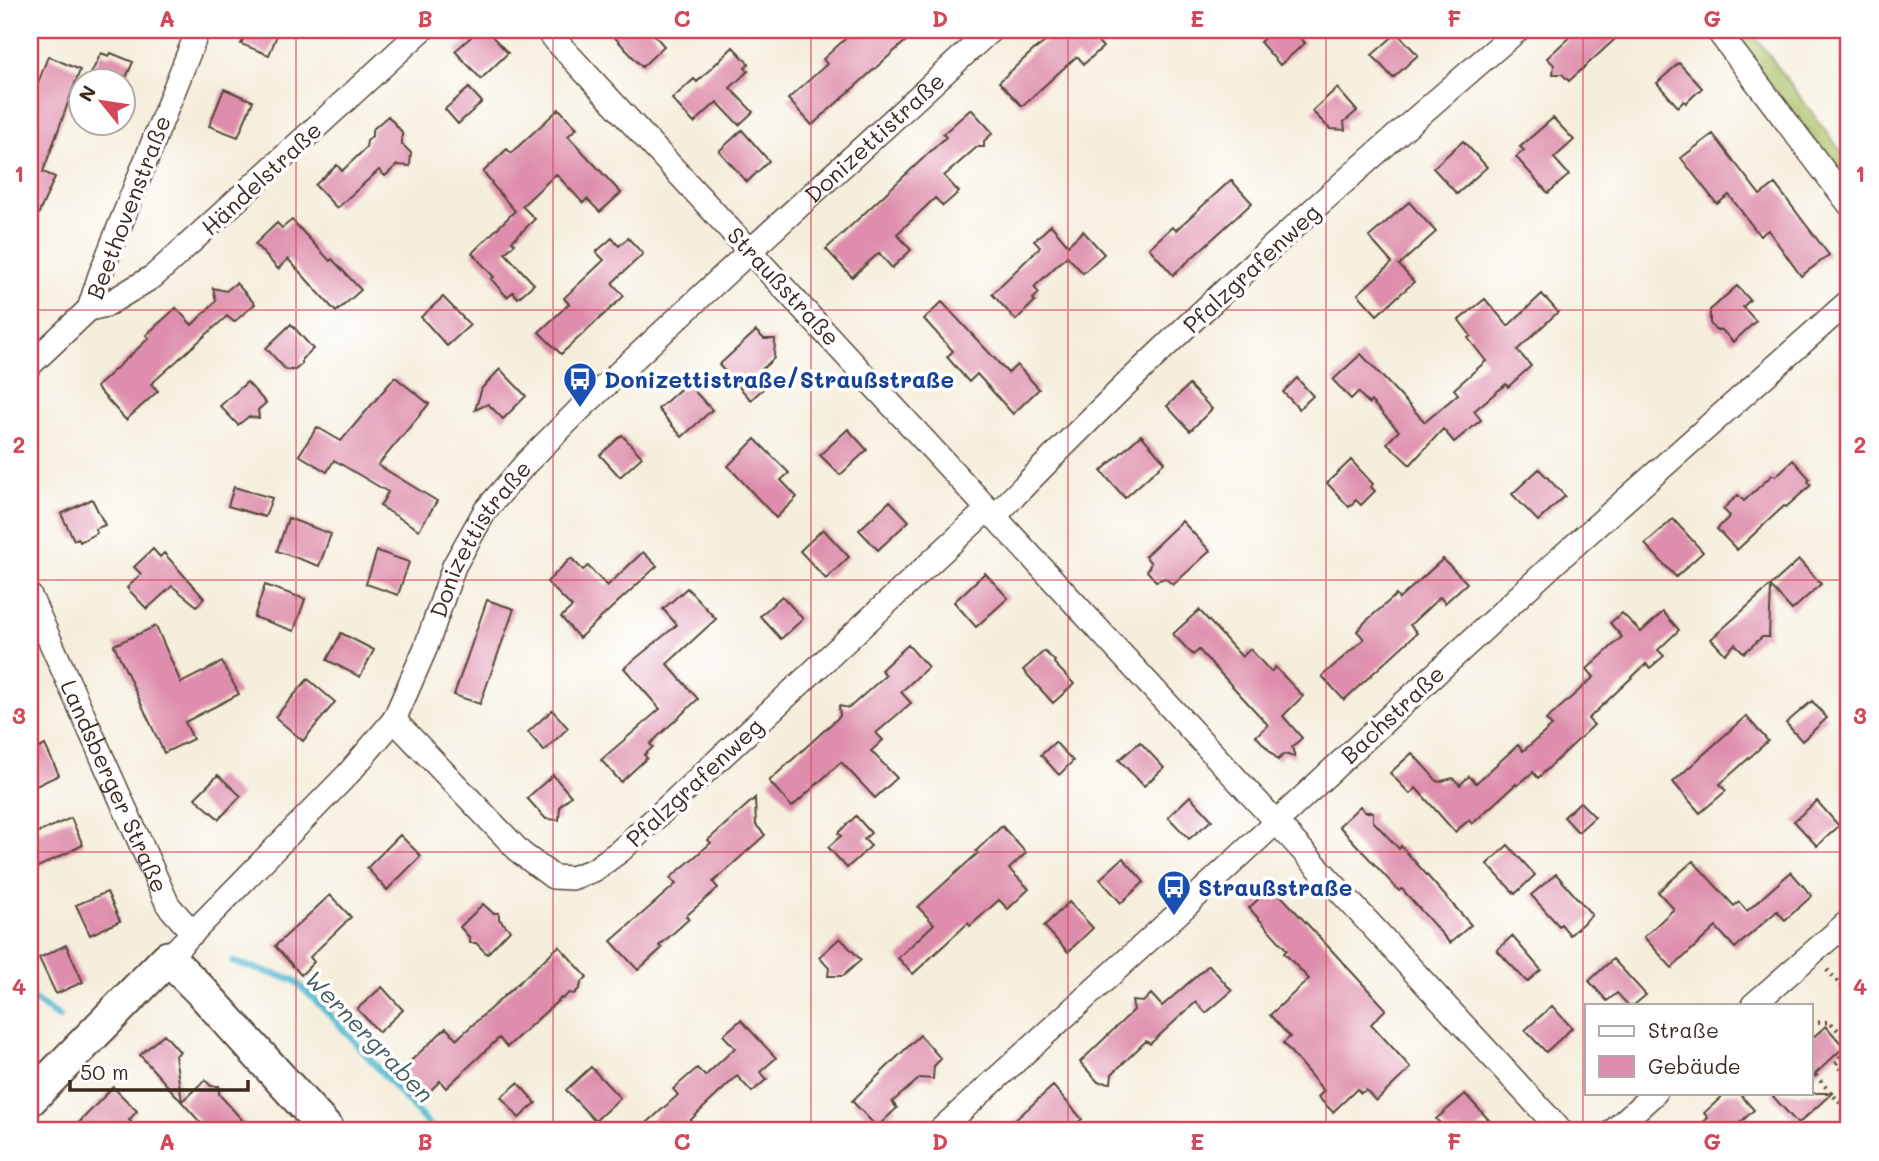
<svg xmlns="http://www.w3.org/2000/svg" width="1879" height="1161" font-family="Mali,sans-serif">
<rect width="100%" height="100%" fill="#fff"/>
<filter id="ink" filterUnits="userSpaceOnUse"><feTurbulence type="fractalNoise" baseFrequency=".0143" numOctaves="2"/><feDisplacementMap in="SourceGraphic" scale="14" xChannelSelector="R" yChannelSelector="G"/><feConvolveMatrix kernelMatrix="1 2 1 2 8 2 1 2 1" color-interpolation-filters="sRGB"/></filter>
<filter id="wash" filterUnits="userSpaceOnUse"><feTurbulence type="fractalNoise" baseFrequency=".00686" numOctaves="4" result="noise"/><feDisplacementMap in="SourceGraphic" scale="28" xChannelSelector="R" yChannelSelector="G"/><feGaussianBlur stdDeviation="1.57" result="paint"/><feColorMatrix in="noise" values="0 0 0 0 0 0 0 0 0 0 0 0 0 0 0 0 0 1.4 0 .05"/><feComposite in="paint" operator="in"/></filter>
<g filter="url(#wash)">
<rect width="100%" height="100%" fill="#f5eedc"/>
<path fill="#a9bd62" stroke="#727440" stroke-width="2" d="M1730,30H1750L1849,162V188Z"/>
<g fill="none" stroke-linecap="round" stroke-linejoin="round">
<path stroke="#54bad2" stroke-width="7" d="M233,962L294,980L330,1014L434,1131
M30,997L59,1017"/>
</g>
<g id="blocks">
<path fill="#de8eac" d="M247,30H279L269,55L241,44Z
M479,30H486L508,53L481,79L455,51Z
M608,30H650L664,46L642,67Z
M855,30H918L812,125L788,99L827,64L823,59Z
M1061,30H1087L1103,47L1084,64L1078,57H1076L1022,106L999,82L1037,47V48Z
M1274,30H1293L1305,43L1280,65L1260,42Z
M1577,30H1625L1569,81L1562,74H1553L1554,65L1547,58Z
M1397,33L1418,55L1393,78L1372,55Z
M733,47L749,64L745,68L748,71L730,88L753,112L739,125L717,102L694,123L672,99L694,79L697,82Z
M101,53L109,56L111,53L133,62L125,80H88Z
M48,56L80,70L43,172L55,177L30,233V135L39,111L30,107V105Z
M1679,63L1702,88L1686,103L1684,101L1678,107L1657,83Z
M469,88L482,102L458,124L445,109Z
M1337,88L1357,111L1344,122L1345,130L1330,129L1312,111Z
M224,89L253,101L238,137L209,126Z
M559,109L577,128L568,136L621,193L600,212L587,199L583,203L556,174L522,206L535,219L512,241L515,244L505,253L534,284L518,298L513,292L507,297L491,279L494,277L472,253L515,211L491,183L492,182L483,172L507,149L511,153Z
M971,109L993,133L984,141V147H977L944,176L959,192L943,206L935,198L897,234L911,250L892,268L879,253L852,277L826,249L946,137L943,134Z
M388,116L402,132V144L411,153L410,166L397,165L385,176L379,170L337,208L315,185L337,165L342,171L366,148L367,141L372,136V130Z
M1553,118L1574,140L1554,158L1569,175L1548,193L1516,157L1524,150L1520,147Z
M742,130L769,161L747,182L719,151Z
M1713,134L1760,195L1775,184L1829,255L1801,276L1768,230L1760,236L1729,195L1717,204L1681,158Z
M1463,141L1487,167L1457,194L1433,168Z
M1231,180L1252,203L1173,275L1149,248L1172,227L1176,230Z
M1409,202L1436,232L1399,265L1414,282L1377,315L1358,294L1392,263L1369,237Z
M292,220L330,261L332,259L361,290L336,312L288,259L278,269L255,244L277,223L282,228Z
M1051,225L1068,245L1083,231L1104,254L1083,273L1067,256L1034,287L1039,293L1033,299L1035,301L1016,320L992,294L1040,247L1034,241Z
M612,238L619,246L628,238L643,254L612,283L624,296L561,354L539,332L569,304L564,298L604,260L596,252Z
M236,283L255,304L234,322L227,316L151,384L158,391L126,420L96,387L149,338L146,335L176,308L192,325L216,301L213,288L226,291Z
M1737,286L1750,300L1743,307L1756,321L1733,342L1722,330H1715L1710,323V310Z
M1542,294L1558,312L1517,350L1531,366L1508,387L1506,384L1474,411L1481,420L1454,442L1443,429L1410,465L1387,443L1399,431L1371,401L1369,404L1358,392L1351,399L1333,380L1361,354L1425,422L1458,394L1454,389L1486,361L1468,338L1471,336L1459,320L1485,299L1508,326Z
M443,297L470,325L447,346L421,317Z
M942,302L1008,373L1017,365L1039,389L1013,414L977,374L969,382L947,357L953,351L924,319Z
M291,324L313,349L302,359V364L295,370H286L266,348Z
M756,331L764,339H775L774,358L755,376L765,387L751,400L719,365Z
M500,369L526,396L503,419L488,404L475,410L482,388Z
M395,377L429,404L378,465L437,501L419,530L380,506L388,492L334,460L327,472L299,455L317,427L341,441Z
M1297,378L1313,396L1299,409L1283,392Z
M247,382L266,403L258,410L259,418L248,417L238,425L220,406Z
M687,383L712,410L682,437L658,409Z
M1189,385L1212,409L1190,431L1167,406Z
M848,429L867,450L840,475L820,455Z
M622,435L642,457L620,477L600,455Z
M1141,435L1165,462L1125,498L1101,471Z
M755,439L789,473L781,480L797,497L776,518L728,466Z
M1351,460L1373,484L1371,487L1375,491L1361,505L1356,500L1349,507L1327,483Z
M1793,460L1810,479L1808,481L1811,485L1786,507L1784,506L1737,550L1717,529L1730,516L1723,509L1738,495L1744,501L1772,475L1776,476Z
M1539,469L1565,496L1538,521L1512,494Z
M234,487L272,498L265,517L228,506Z
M92,499L105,525L95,529L97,533L80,542L78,538L74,540L61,514Z
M890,501L909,521L878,550L859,530Z
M288,518L331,534L319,566L277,551Z
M1673,519L1703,552L1676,577L1645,544Z
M1182,521L1210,551L1173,585L1165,578L1156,581L1147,571L1151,563L1145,556Z
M823,529L849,557L826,579L800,551Z
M153,549L160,557L164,553L204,598L197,606L172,586L147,609L127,588L141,574L134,567Z
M377,551L409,562L398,595L366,584Z
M643,552L657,566L579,638L561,617L572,607L547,582L571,558L583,570L588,566L607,586Z
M1443,559L1467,583L1445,603L1440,597L1410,625L1417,633L1344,700L1322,676L1364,639L1357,631L1365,622L1396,595L1399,599Z
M1799,560L1821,584L1792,610L1771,587L1769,637H1762L1744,653L1735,644L1725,654L1711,639Z
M985,573L1008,598L976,627L954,602Z
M265,585L305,599L294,631L254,617Z
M687,588L716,619L667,664L698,699L650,744L653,747L644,755L647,758L621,782L601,760L660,709L624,668L677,625L663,609Z
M782,596L803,619L781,639L760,616Z
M487,600L514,609L480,704L454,695Z
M1199,610L1242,657L1250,649L1271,672L1275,667L1303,696L1283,716L1302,738L1292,747L1295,757L1284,754L1278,760L1256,736L1268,725L1199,650L1193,655L1173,634Z
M1663,612L1679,630L1658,650L1664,656L1650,668L1646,664L1588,719L1594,725L1538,778L1533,772L1517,786L1516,784L1472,824L1469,820L1455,832L1416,788L1410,794L1390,773L1412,753L1438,782L1453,778L1460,785L1469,776L1476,783L1518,745L1523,751L1552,726L1546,720L1594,677L1587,669L1622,637L1610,623L1622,613L1641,632Z
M156,626L181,683L222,662L239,694L185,722L193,739L164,753L114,645Z
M341,633L374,650L360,677L327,660Z
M908,645L928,667L901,692L911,703L876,733L883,740L871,751L897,778L875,798L841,762L792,807L769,781L840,716L839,706L849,708L886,675L881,670Z
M1044,651L1055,661L1054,663L1074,684L1053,703L1023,670Z
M308,679L335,702L303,741L275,717Z
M1812,701L1827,718L1802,741L1786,723Z
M552,710L568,728L544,751L528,732Z
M1746,716L1768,741L1720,784L1726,791L1700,813L1673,782Z
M1055,742L1073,761L1059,775L1041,755Z
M1140,742L1164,768L1144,786L1119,760Z
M45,745L59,775L30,789V753Z
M218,775L241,796L219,819L195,798Z
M553,775L571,796L560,806L559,820L546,819L527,798Z
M1190,796L1212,820L1189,839L1168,817Z
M755,798L756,825L765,835L713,882L718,888L686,916L689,919L659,946L662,948L638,970L611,941L676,884L670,878L711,843L708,840Z
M1817,801L1839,826L1817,846L1794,821Z
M1580,802L1595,817L1578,832L1564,817Z
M1360,806L1365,812H1373V821L1399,849L1401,846L1471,925L1450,943L1402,889L1399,891L1339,826Z
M856,816L871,833L864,839L871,846L847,868L828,847L841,836L838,833Z
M71,818L83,845L30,871V836Z
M1002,826L1026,853L1009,869L1029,889L1008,909L999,900L970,926L968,923L913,974L898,958L934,924L918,907L978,853L976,851Z
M400,835L421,856L387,890L367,868Z
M1508,845L1535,875L1515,894L1487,864Z
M1123,858L1144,882L1121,903L1100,879Z
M1693,861L1734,906L1739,902L1747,911L1791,872L1812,896L1785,920L1777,911L1735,948L1716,927L1672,968L1644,937L1674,909L1658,892Z
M1556,874L1592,915L1570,935L1561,924L1559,926L1531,895Z
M1272,886L1386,1009L1371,1024L1411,1068L1376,1101L1366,1090L1361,1093L1357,1089L1333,1112L1318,1097L1324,1091L1283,1043L1290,1037L1270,1015L1309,979L1284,953L1287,950L1249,908Z
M107,892L120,921L90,935L76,905Z
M330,895L351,917L310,957L314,962L301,975L275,946Z
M1069,902L1093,928L1068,952L1044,926Z
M483,904L493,913H499V919L510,930L487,954L476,943H470L469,937L460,927Z
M1512,936L1541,970L1527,982L1497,950Z
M840,938L861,960L843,976H828L829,968L819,957Z
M66,945L83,982L56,994L39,958Z
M559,946L587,977L581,983L580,988L574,994L569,993L562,999L561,998L507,1047L499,1038L446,1088L440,1081L426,1095L402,1069L446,1028L457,1039Z
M1613,959L1646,995L1634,1005H1628L1617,993L1607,1001L1589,981Z
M1209,965L1232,991L1206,1013L1196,1002L1150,1044L1146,1041L1112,1074L1111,1083L1098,1082L1080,1062L1134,1010L1132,1001L1143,1002L1151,994L1162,1006Z
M382,987L403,1010L379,1032L357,1009Z
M1552,1006L1572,1028L1546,1052L1525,1030Z
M741,1020L776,1058L760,1072L767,1079L752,1092L737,1076L679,1131H638L678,1095L673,1089L697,1068L705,1076L735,1048L723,1035Z
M1826,1026L1844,1047L1811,1078V1039Z
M164,1034L180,1052L175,1056L182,1101L205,1080L211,1086H219V1094L252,1131H208L181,1101L140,1055Z
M920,1035L941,1059L934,1066L933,1079L920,1078L892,1102L897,1108L877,1127L852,1101Z
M591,1067L620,1098L595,1121L566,1090Z
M518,1083L536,1103L519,1118L501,1097Z
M1053,1086L1082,1119L1068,1131H1003Z
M113,1087L137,1111L129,1120L131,1122L121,1131H71Z
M1726,1093H1739L1754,1110L1731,1131H1693L1708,1118L1704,1113Z
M1770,1093H1832L1798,1124Z
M1465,1094L1489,1120L1476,1131H1447L1436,1119Z"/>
</g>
</g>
<g filter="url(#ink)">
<use href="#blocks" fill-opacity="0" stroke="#57473a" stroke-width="2"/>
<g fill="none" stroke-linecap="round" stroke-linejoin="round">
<g stroke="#57473a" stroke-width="26">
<g id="street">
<path d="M546,30C885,396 1222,764 1561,1131"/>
<path d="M1717,30L1849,204"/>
<path d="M89,309L106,305L154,276L422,30"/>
<path d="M30,365L89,309L100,275L198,30"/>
<path d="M994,517C1159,345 1337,185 1518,30"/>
<path id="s1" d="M30,596L168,905L193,933"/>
<path d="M394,720L521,853L553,877L572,878L594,870L620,851L987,510"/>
<path id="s2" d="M168,958L349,773L394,720L426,647L454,566L485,511L527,462L580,409L751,250L991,30"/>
<path d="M1753,1005L1849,921"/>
<path d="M939,1131L1174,917L1558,560L1849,301"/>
<path d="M1613,1131L1655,1093"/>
</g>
</g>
<g stroke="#57473a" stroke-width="37">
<path id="secondary" d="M30,1099L168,958L202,992L328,1131"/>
</g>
<path stroke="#57473a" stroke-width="4.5" stroke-dasharray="2 5" stroke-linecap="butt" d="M1827,970L1849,994
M1811,1023L1830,1022L1849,1042L1836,1064L1849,1079
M1811,1070L1849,1113"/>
<use href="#street" stroke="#fff" stroke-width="23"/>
<use href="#secondary" stroke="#fff" stroke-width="33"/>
</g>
</g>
<path fill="none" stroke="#d1495b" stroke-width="2" stroke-opacity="0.55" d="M296,30V1131M553,30V1131M811,30V1131M1068,30V1131M1326,30V1131M1583,30V1131M30,310H1849M30,580H1849M30,852H1849"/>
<defs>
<g id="bus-pin" transform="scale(1.75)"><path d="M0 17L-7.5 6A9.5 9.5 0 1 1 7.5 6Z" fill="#1a4fb4" stroke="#fff"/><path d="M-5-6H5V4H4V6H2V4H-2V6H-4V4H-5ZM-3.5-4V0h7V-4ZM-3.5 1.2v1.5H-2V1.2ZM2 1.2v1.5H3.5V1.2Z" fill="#fff"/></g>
</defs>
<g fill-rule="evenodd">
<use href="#bus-pin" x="580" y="379"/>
<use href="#bus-pin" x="1174" y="887"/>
</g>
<g text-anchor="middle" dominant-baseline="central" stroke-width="7" stroke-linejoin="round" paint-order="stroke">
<g font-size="23" fill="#3b2a1e" stroke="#fff">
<text stroke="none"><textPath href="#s2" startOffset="1097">Donizettistraße</textPath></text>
<text transform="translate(261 178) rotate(-43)">Händelstraße</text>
<text transform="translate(128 207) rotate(-69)">Beethovenstraße</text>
<text transform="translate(1251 268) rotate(-43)">Pfalzgrafenweg</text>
<text transform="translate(784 286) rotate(47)">Straußstraße</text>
<text stroke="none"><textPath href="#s2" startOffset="530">Donizettistraße</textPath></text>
<text transform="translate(1392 714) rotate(-43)">Bachstraße</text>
<text transform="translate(694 782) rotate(-43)">Pfalzgrafenweg</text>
<text stroke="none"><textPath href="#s1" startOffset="208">Landsberger Straße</textPath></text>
</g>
<g font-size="23" font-weight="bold" fill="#164399" stroke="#fff" text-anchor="start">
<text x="604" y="379">Donizettistraße/Straußstraße</text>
<text x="1198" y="887">Straußstraße</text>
</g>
<g font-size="24" font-style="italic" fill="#445c5d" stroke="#fff">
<text transform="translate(370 1036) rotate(46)">Wernergraben</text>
</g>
</g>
<rect width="1879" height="1161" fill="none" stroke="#fff" stroke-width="77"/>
<rect x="1585" y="1004" width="228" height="91" fill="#ffffff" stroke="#b1aaa5" stroke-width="2"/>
<rect x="1599" y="1026" width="35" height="10" fill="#ffffff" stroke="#b1aaa5" stroke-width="2"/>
<text x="1648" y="1038" font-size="21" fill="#3b2a1e">Straße</text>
<rect x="1599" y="1056" width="35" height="21" fill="#de8eac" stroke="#b1aaa5" stroke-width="2"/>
<text x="1648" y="1074" font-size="21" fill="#3b2a1e">Gebäude</text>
<g transform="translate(102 102) rotate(300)"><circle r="33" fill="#ffffff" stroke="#b1aaa5" stroke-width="2"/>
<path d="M0-5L12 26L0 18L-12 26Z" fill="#d1495b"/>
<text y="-10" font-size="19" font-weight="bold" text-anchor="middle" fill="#3b2a1e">N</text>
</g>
<path d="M70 1080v10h178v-10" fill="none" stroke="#3b2a1e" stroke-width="3.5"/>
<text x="80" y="1080" font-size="21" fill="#3b2a1e" stroke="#ffffff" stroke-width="5" paint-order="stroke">50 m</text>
<rect x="38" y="38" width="1802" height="1084" fill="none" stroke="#d1495b" stroke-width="2.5"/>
<g font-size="23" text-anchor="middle" font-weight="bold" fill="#d1495b">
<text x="167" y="27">A</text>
<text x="425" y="27">B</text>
<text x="682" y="27">C</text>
<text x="940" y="27">D</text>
<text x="1197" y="27">E</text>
<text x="1454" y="27">F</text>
<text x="1712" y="27">G</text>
<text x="19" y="182">1</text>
<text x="1860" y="182">1</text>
<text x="19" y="453">2</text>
<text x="1860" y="453">2</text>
<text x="19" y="724">3</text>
<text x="1860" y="724">3</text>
<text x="19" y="995">4</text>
<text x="1860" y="995">4</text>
<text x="167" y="1150">A</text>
<text x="425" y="1150">B</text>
<text x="682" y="1150">C</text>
<text x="940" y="1150">D</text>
<text x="1197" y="1150">E</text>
<text x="1454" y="1150">F</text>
<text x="1712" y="1150">G</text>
</g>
</svg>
